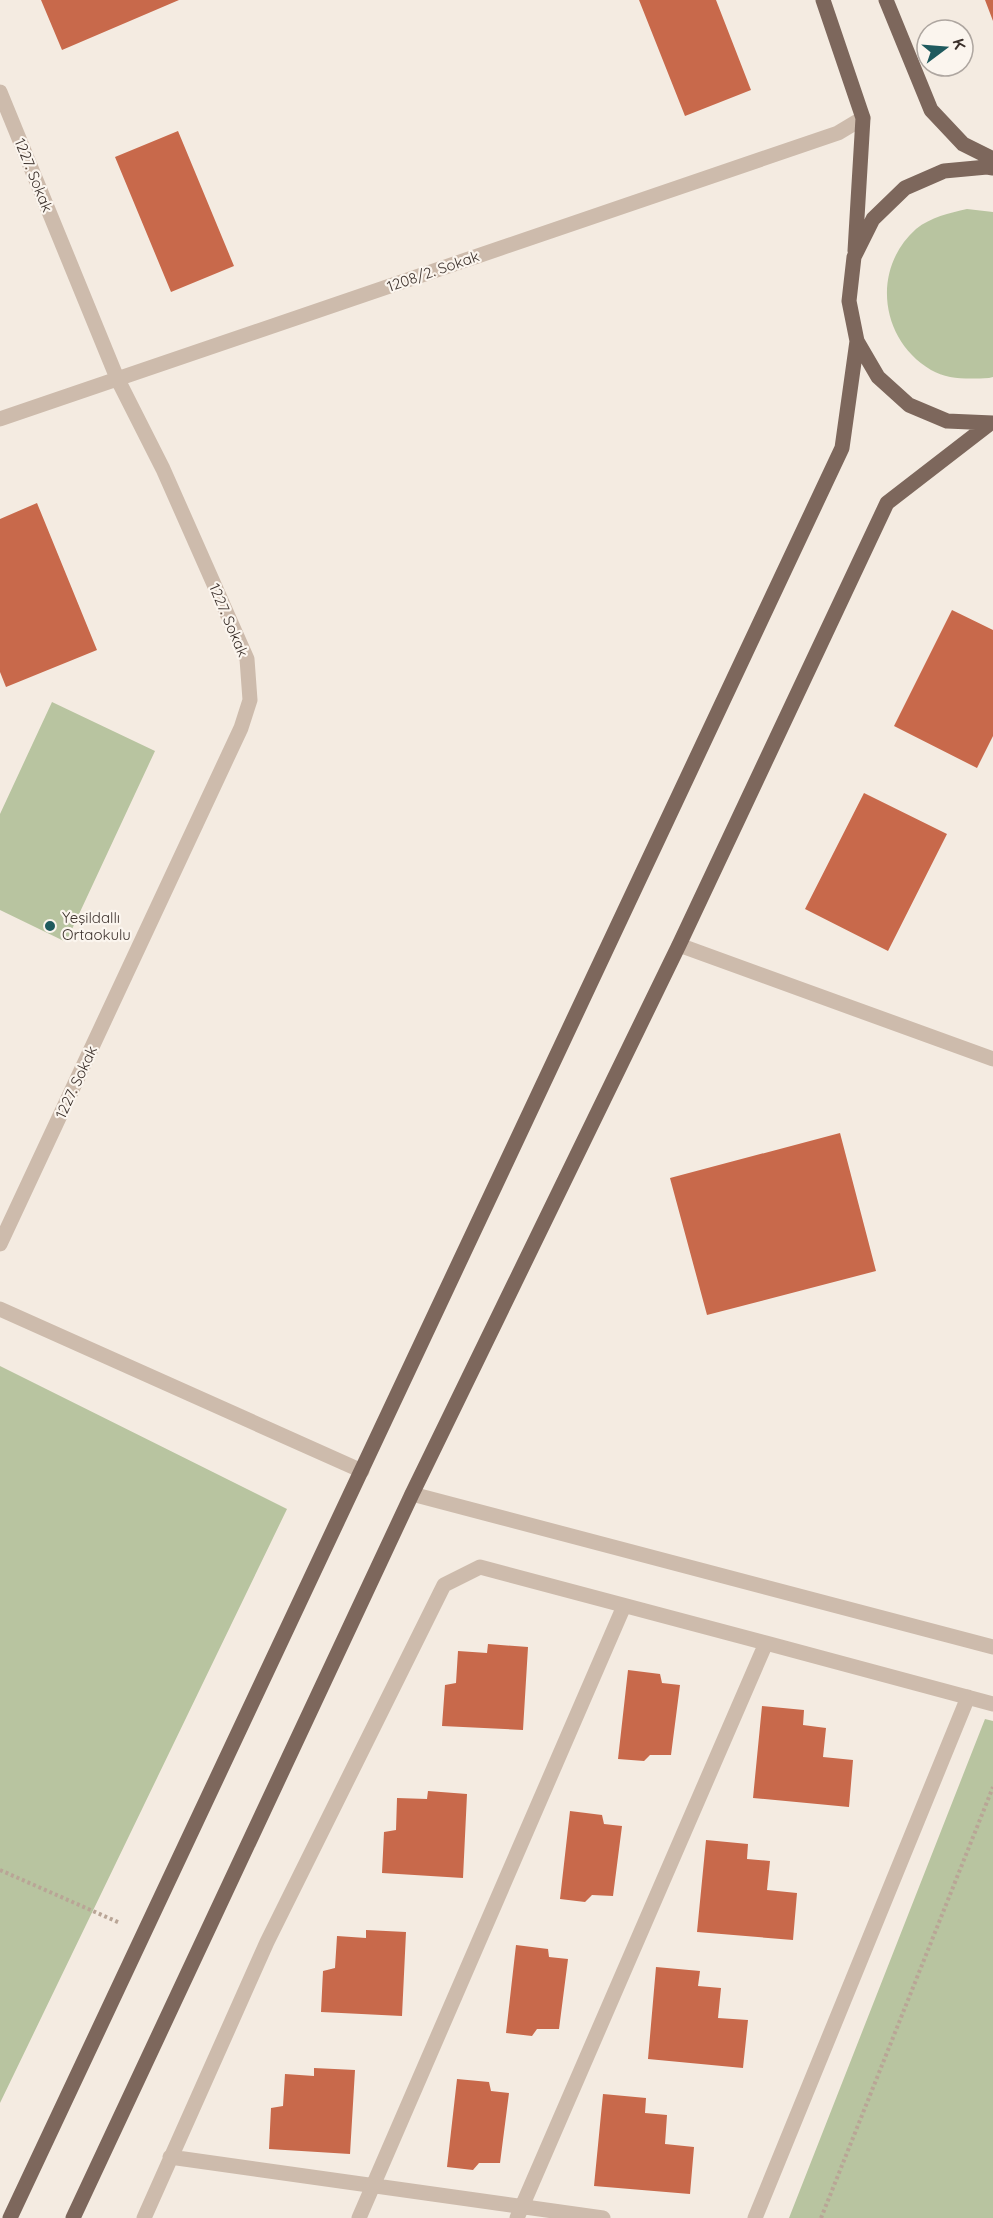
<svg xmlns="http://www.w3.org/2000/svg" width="993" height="2218" font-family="Quicksand,sans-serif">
<rect width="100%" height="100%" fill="#f4ebe1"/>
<path fill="#b8c4a0" d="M967,209L993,212V377L989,378C969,379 948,380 931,370C880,340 871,269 916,229C931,217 949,213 967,209Z
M52,702L155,751L66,942L0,910V814Z
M0,1366L287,1509L0,2103Z
M985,1719L993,1721V2218H789Z"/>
<path fill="#c8694b" d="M41,0H179L62,50Z
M639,0H716L751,90L685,116Z
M985,0H993V21Z
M178,131L234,266L171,292L115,157Z
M37,503L97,650L6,687L0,672V519Z
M952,610L993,630V736L977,768L894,726Z
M864,793L947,834L888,951L805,909Z
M840,1133L876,1271L707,1315L670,1178Z
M488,1644L528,1647L523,1730L442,1726L445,1685L456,1683L458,1651L487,1653Z
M628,1670L660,1674L662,1683L680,1685L671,1755H650L644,1761L618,1759Z
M762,1706L804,1710L803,1725L826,1728L823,1757L853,1760L849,1807L753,1798Z
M428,1791L467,1794L463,1878L382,1873L384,1832L396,1830L397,1798L427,1799Z
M570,1811L602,1815L604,1824L622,1826L613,1896L592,1895L585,1902L560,1899Z
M706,1840L748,1844L747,1859L770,1861L767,1890L797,1893L793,1940L697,1932Z
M366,1930L406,1932L402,2016L321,2012L323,1971L335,1968L337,1936L366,1938Z
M516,1945L548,1949L549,1957L568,1959L559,2029H537L532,2036L506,2033Z
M656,1967L700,1971L698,1986L721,1988L718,2018L748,2020L743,2068L648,2059Z
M314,2068L355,2070L350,2154L269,2149L271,2108L283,2106L285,2074L314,2076Z
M457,2079L489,2082L491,2091L509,2093L500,2163H479L473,2170L447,2167Z
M603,2094L646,2098L645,2113L667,2115L665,2144L694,2147L690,2194L594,2186Z"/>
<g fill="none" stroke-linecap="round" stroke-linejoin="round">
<path stroke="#b9a596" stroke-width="4" stroke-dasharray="3 3" stroke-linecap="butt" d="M0,1870L120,1923
M821,2218L993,1787"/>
<path stroke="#cdbbac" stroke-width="15" d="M0,92L117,378L163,469L247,659L250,700L241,728L0,1244
M0,419L838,133L863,118
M679,945L993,1059
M0,1309L362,1471
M412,1494L993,1647
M766,1643L993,1704
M170,2157L603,2218
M144,2218L267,1942L444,1585L480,1567L766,1643L517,2218
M359,2218L624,1606
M755,2218L968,1697"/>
<path stroke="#7d675c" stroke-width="15" d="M823,0L863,118L855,251
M886,0L931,110L963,144L993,159
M993,423L947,421L909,405L878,377L857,341L849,301L854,257L873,219L905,188L944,171L987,167L993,168
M10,2218L842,448L857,341
M73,2218L412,1494L679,945L887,503L988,425"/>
</g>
<circle fill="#1f5a5e" stroke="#fbf5ee" stroke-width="2" cx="50" cy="926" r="6"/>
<g text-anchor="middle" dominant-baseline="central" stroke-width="4.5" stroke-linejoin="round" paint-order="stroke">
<g font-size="15" fill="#3b302b" stroke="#fbf5ee">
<text transform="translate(34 175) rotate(68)">1227. Sokak</text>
<text transform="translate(433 271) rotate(-19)">1208/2. Sokak</text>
<text transform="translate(229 620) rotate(67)">1227. Sokak</text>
<text transform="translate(76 1082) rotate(-65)">1227. Sokak</text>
</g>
<g font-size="15" fill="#3b302b" stroke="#fbf5ee" text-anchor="start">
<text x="62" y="917">Yeşildallı<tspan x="62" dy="17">Ortaokulu</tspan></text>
</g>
</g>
<g transform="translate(945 48) rotate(74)"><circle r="28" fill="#fbf5ee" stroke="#aea6a0" stroke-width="1.5"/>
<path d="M0-4.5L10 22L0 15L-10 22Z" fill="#1f5a5e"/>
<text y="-9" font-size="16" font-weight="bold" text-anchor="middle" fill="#3b302b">K</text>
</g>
</svg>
